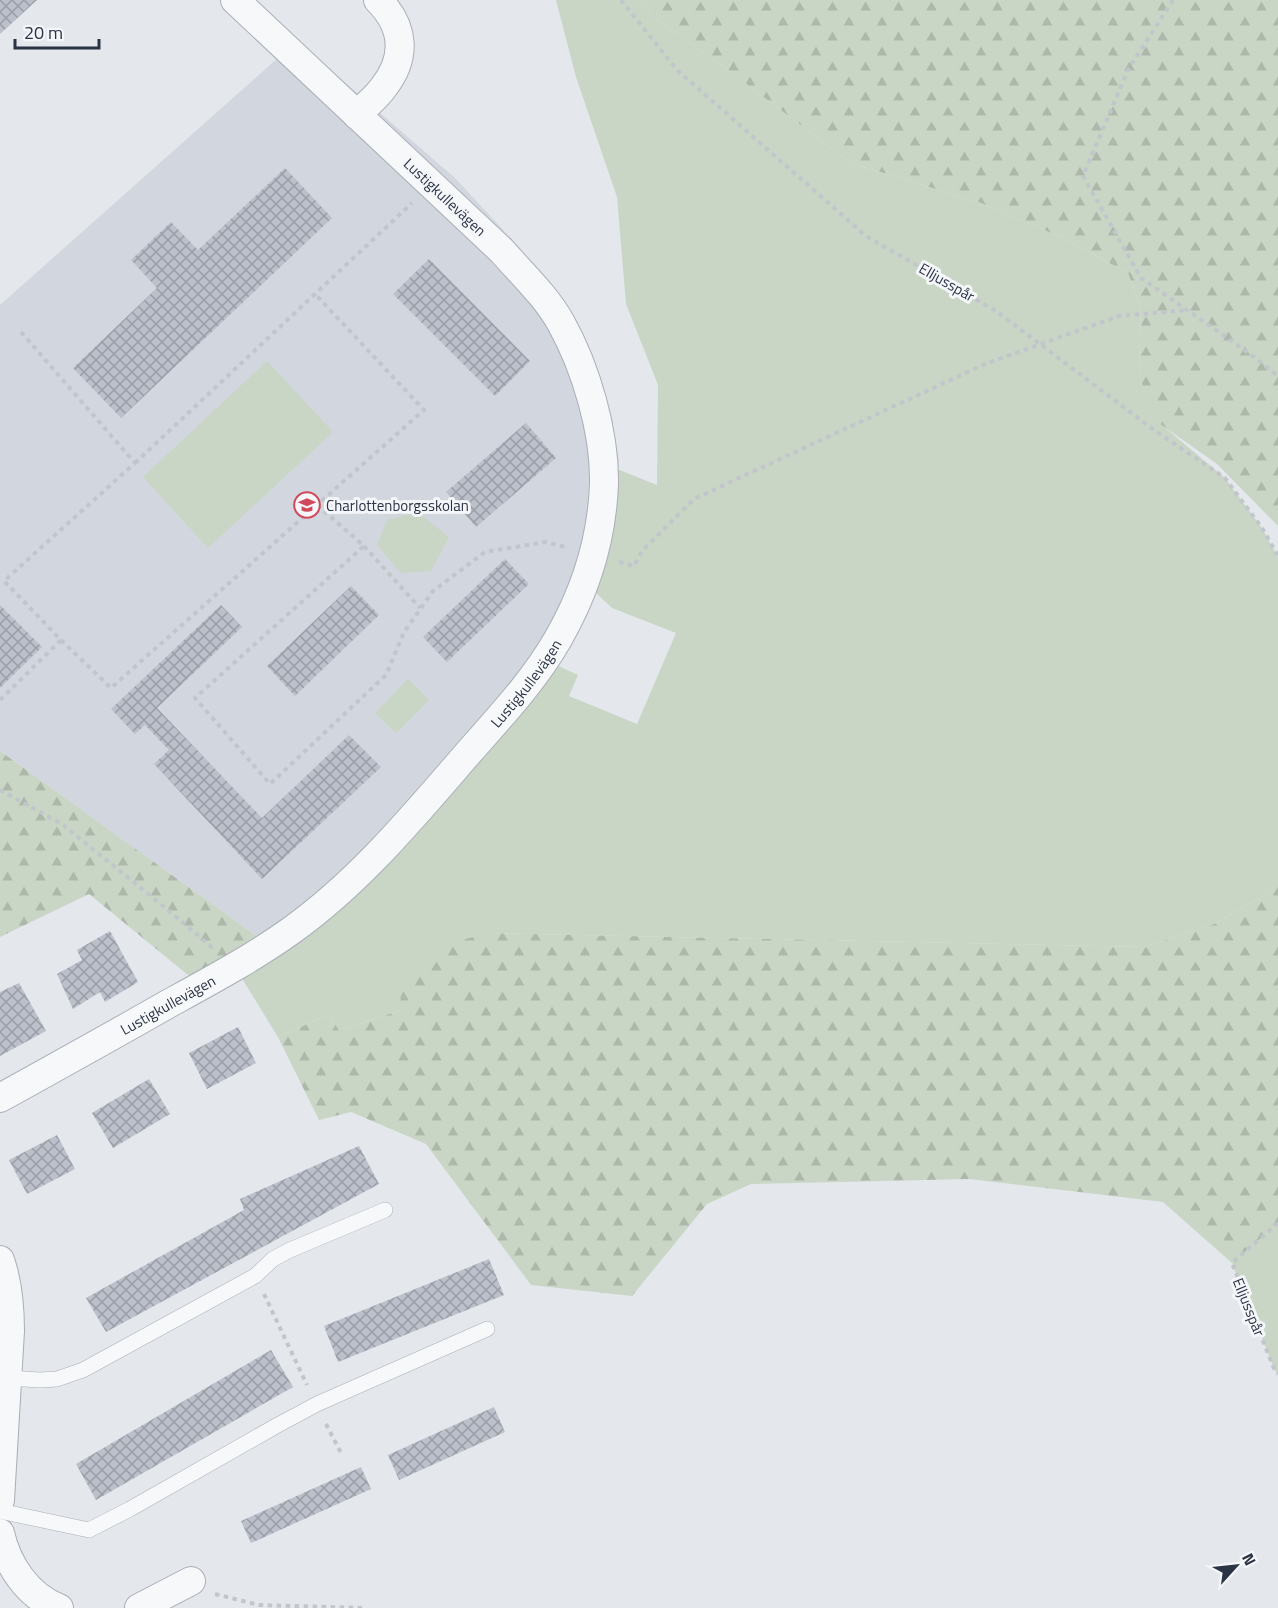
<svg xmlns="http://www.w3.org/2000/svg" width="1278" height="1608" font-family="'Titillium Web',sans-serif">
<defs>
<pattern id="forest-firs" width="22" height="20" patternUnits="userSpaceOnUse" patternTransform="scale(1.5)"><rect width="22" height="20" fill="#c9d6c5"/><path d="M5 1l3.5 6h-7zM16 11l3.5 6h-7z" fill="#adb8ab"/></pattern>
<pattern id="building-cross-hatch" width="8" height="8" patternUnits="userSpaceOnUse" patternTransform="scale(1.5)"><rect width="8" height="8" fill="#bbc0ca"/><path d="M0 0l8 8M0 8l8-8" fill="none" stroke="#989da6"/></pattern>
</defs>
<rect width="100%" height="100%" fill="#e4e7ec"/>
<path fill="#d2d6de" d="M297,41L455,178L521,249L589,349L609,408L619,461L608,550L479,746L266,943L0,751V305Z"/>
<path fill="#c9d6c5" d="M556,0H639L653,17L728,70L851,163L981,203L1063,238L1128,273L1141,308L1139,376L1156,420L1225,478L1262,528L1278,557V887L1217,923L1144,947L488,933L401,1010L339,1031L330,1014L278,1037L233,964L304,918L550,662L578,675L569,696L637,724L676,633L612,608L594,591L617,469L657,485L658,385L626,304L617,197L576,77Z
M267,361L333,432L208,548L143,477Z
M417,512L449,537L431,571L401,573L377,545L387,520Z
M408,679L429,700L396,733L375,713Z
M1278,1223V1374L1275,1371L1232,1263Z"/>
<path fill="url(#forest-firs)" d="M639,0H1278V526L1217,464L1156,421L1139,376L1141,308L1128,273L1063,238L981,203L851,163L728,70L653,17Z
M0,751L266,943L199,984L89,894L0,937Z
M1278,887V1223L1232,1263L1163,1202L969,1179L751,1184L707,1204L632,1296L531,1285L426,1144L351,1112L319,1120L278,1037L330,1014L339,1031L401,1010L400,982L432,948L488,933L1144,947L1217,923Z"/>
<path fill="url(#building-cross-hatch)" d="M0,0H37L0,34Z
M285,168L332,218L121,418L73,368L157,288L131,260L171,222L198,250Z
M429,259L530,361L495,396L393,294Z
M526,423L556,458L476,527L446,492Z
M505,559L529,584L447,662L423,637Z
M351,586L379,615L295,696L267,666Z
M0,605L42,647L0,688Z
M221,605L242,627L157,708L262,818L349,735L381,767L262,879L154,764L169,750L145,725L135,734L111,709Z
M110,931L138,982L105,1002L100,992L73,1009L57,974L82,960L77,950Z
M19,983L46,1031L0,1056V992Z
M238,1027L256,1063L207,1089L189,1053Z
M149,1079L170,1114L113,1148L92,1113Z
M57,1135L75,1169L27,1194L9,1160Z
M359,1146L379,1184L106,1332L86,1298L244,1210L240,1199Z
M489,1259L504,1295L338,1362L324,1326Z
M271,1350L293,1387L96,1500L76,1464Z
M494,1407L505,1432L399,1480L388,1455Z
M361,1467L371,1489L251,1543L241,1521Z"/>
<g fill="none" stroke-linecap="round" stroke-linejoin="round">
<g stroke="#a9aeb7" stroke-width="16">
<path id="lane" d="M8,1378L40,1380L57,1379L83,1370L255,1276L273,1259L290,1250L385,1210
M0,1511L89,1530L130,1509L276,1426L317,1404L487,1329"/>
</g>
<g stroke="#a9aeb7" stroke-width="30">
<g id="street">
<path d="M357,115C365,106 376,98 383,88C407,58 405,27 378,0"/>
<path id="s1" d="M0,1098C56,1067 112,1036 168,1004C210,981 253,958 292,930C356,884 406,825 457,766C492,725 531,686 558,639C585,592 602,538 604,484C605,432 586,368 561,323C546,296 522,274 502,251L235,0"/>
<path d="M0,1260C8,1283 10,1307 10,1331L0,1500"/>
<path d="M0,1533C7,1564 27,1596 59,1608"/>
<path d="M139,1608L191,1581"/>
</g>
</g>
<path stroke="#c2c5cb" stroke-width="4" stroke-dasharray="4.5 4.5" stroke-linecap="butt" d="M621,0L677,70L866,236L996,311L1154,430L1225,478L1262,528L1278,556
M1173,0L1128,70L1083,176L1141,278L1249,353L1278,376
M135,463L412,203
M317,505L364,546L195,698L270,784L386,675L404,632L433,591L485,552L546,542L565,547
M364,546L420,608
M619,562L634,566L642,551L694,499L985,364L1119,316L1187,310
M61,640L111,688L424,410L316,295
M0,700L61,640L4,581L135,463L21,332
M0,790L62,824L163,906L213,948
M1278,1223L1232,1263L1275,1371L1278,1374
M264,1294L307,1385
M326,1424L342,1455
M215,1594L259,1605L363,1608"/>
<use href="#lane" stroke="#f7f8fa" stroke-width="15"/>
<use href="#street" stroke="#f7f8fa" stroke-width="28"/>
</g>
<defs>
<g id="school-ring" transform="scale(1.35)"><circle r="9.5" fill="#f4f6f9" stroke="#d1495b" stroke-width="1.5"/><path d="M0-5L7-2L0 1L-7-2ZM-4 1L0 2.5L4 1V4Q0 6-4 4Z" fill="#d1495b"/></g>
</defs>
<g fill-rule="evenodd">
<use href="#school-ring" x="307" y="505"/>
</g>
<g text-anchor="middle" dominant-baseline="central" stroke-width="6" stroke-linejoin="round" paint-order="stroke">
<g font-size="15" fill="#2b3445" stroke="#f4f6f9">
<text transform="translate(445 197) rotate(43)">Lustigkullevägen</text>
<text transform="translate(947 282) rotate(30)">Elljusspår</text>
<text stroke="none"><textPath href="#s1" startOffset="678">Lustigkullevägen</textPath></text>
<text stroke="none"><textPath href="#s1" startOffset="192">Lustigkullevägen</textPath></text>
<text transform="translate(1249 1307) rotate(68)">Elljusspår</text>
</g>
<g font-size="15" fill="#2b3445" stroke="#f4f6f9" text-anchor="start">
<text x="326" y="505">Charlottenborgsskolan</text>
</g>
</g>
<g transform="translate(1236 1566) rotate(63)" stroke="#f4f6f9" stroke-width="4.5" paint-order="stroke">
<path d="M0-4.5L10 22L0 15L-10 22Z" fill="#2b3445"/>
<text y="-9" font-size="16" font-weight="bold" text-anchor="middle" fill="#2b3445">N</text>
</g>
<path d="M15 39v9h84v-9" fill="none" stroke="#2b3445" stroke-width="3"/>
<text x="24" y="39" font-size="18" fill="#2b3445" stroke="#f4f6f9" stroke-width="4.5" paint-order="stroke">20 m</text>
</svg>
